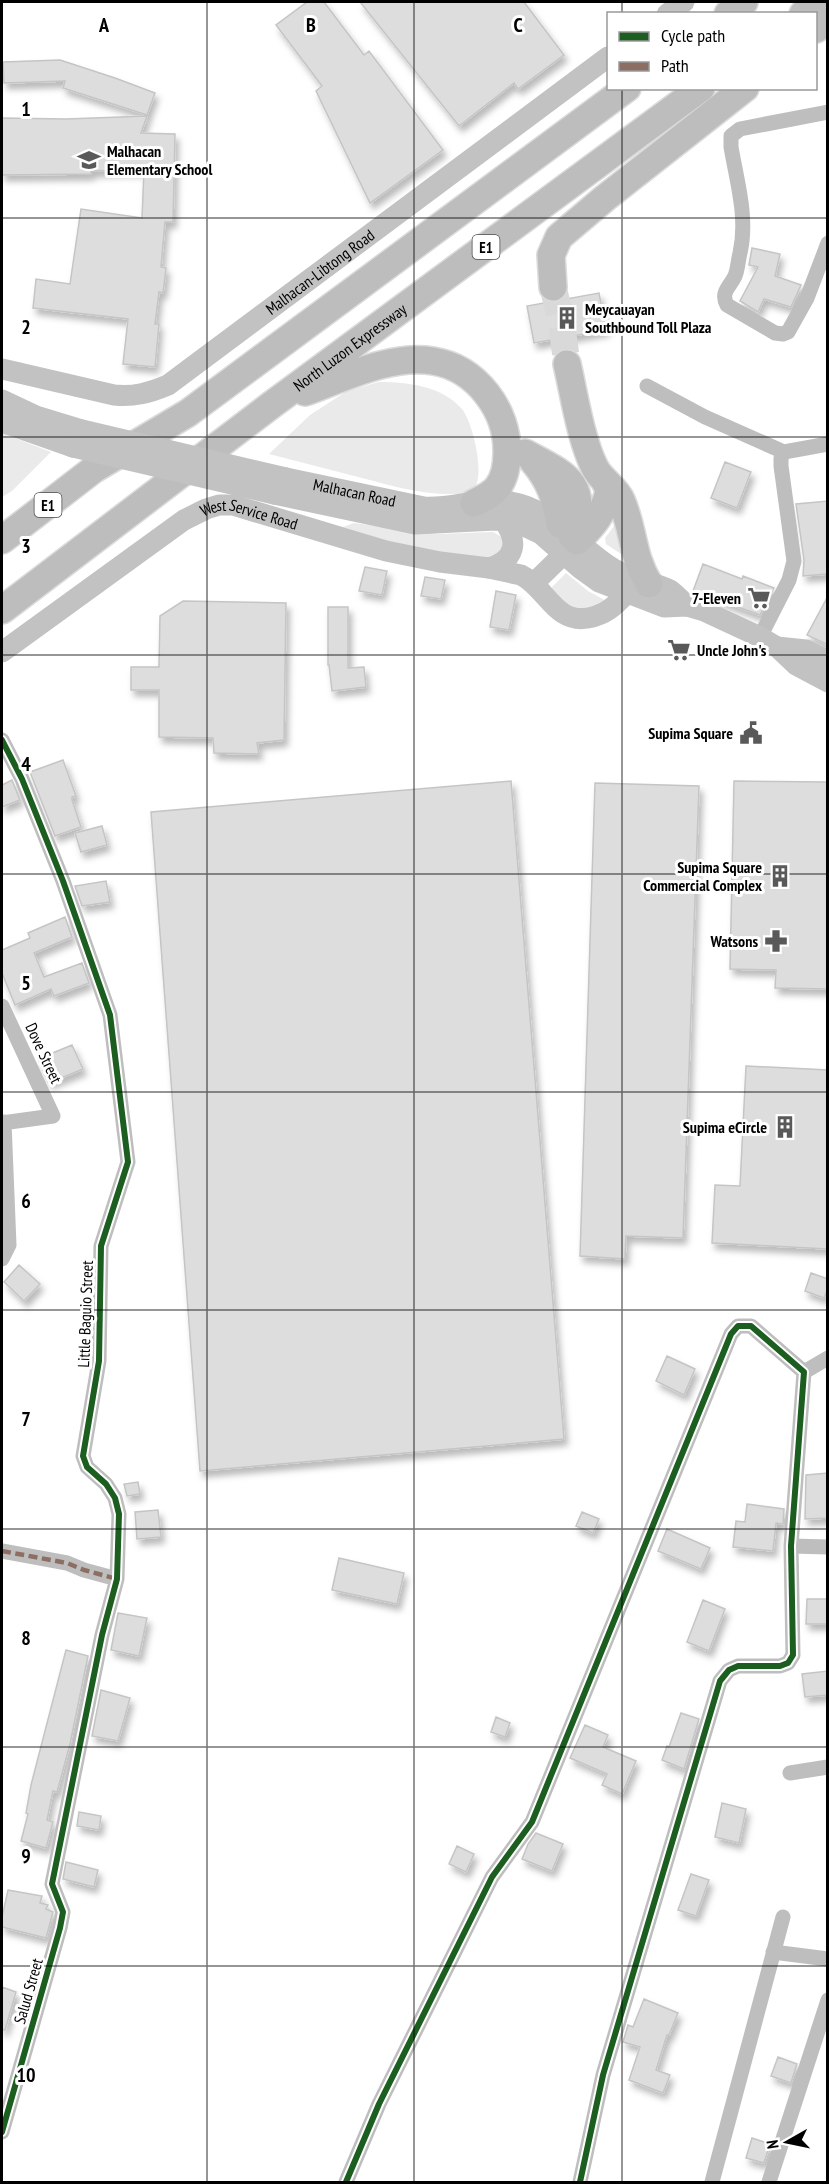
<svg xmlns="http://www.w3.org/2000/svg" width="829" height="2184" font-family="'PT Sans Narrow',sans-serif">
<defs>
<filter id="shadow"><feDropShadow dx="3.5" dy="6" stdDeviation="3" flood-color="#0004"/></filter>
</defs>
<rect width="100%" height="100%" fill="#fff"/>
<path fill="#eaeaea" d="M379,382C408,382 442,386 462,409C473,422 489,486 469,493C466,494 459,494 456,494C424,495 392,486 362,478C331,470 300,462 269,454L310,415L347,391Z
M2,433L51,452L12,491L2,497Z
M618,521L627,558L606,544L605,538Z
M354,523L438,534L493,532L502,537V553L488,560L403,546L343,527Z
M566,573L588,591L610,603L584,613L551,595L552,587Z"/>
<path fill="#ddd" stroke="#c5c5c5" stroke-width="1.5" filter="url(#shadow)" d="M307,2H324L364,55L369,51L443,150L370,203L316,91L322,86L276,25Z
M360,2H524L564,55L518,89L514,83L459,126Z
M60,60L115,78L155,93L147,115L63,88L65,81L4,83L3,62Z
M147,116L141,133L175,134L173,222H165L161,267L166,268L163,293L159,292L155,324H159L155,367L123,364L128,319L33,308L36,279L70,284L81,209L142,218L144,170L91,171V174L2,175V118L66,119Z
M752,248L780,254L775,276L801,285L791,307L764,299L758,312L740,301L758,267L749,265Z
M599,293L606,330L534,343L527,306Z
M725,462L751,472L737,508L711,498Z
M828,501V574L803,576L804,560L796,504Z
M703,564L742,579L743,576L774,588L760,615L693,591Z
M365,567L387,571L382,595L359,591Z
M425,577L445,580L441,599L421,596Z
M496,591L516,595L509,630L490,627Z
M828,596V645L807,635Z
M183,601L286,603L284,740L257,743L259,754L214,753L213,738L159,737V690H131V667H159L160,616Z
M328,607H348V668L364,667L366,687L332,691L329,665H328Z
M63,760L76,796L72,797V800L81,827L55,836L30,772Z
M12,780L20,800L2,807V785Z
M511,781L564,1439L200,1471L151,812Z
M734,781L828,782V989L775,988L776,970L730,969Z
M595,783L699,786L683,1238L626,1236L625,1259L580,1256Z
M102,826L107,845L81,852L75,833Z
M106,881L110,902L82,906L75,886Z
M65,917L72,937L34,953L44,977L82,963L89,983L54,996L51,989L15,1005L2,973V950L30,938L28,933Z
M72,1045L83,1069L49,1083L38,1059Z
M746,1066L828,1070V1249L712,1243L715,1185L740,1186Z
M19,1265L40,1284L24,1301L4,1282Z
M811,1273L828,1279V1288L824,1298L805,1291Z
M667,1356L695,1369L684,1395L656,1381Z
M828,1473V1518L805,1519L806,1475Z
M138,1482L140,1494L127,1496L124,1484Z
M747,1504L784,1509L783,1524L776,1523L773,1551L733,1547L736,1521L745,1522Z
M158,1510L161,1537L137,1539L135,1512Z
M582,1512L599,1519L593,1533L576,1526Z
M667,1529L710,1548L701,1569L658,1551Z
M339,1558L404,1573L397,1604L332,1590Z
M807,1599H828V1624H806Z
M703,1600L725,1609L709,1651L687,1642Z
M118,1613L147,1618L139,1656L111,1650Z
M66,1650L88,1656L70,1744L57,1792L53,1791L47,1820L53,1822L46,1848L21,1841L28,1814L26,1813L31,1785Z
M828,1671V1695L805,1697L802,1674Z
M101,1690L130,1698L118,1741L92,1736Z
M681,1713L699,1719L684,1769L662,1760L667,1746L669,1747Z
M496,1717L510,1723L505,1737L491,1732Z
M585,1725L608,1735L603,1747L636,1761L622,1794L602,1785L607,1774L570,1758Z
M722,1803L746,1809L739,1843L715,1837Z
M79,1812L101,1816L99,1830L77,1826Z
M536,1833L563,1844L552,1871L522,1859L528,1844Z
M457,1846L474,1854L466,1872L449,1864Z
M66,1862L98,1870L94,1887L63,1879Z
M691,1874L709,1880L696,1916L678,1910Z
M8,1890L42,1896L40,1903L48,1905L46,1909L53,1912L46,1938L2,1927V1917Z
M2,1987L16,1992L5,2030H2Z
M644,1999L678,2013L669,2035H667L656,2070L670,2075L663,2093L629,2080L640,2047L623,2042L628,2025L633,2027Z
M778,2057L797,2064L791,2083L771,2076Z
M752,2138L770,2144L764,2163L746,2158Z"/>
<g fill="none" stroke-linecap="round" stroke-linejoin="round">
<path stroke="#d9d9d9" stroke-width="27" stroke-dasharray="27 14" stroke-linecap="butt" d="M553,287L561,320L567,364"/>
<g stroke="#dbdbdb" stroke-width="30">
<g id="highway">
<path d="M728,14L744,2"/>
<path d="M803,14L819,2"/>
<path d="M816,29L828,18"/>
<path d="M553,287L551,255L559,237L605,198L745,88"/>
<path d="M567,364C574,394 581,441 595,468C601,480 616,488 621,500C634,529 631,554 649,584"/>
<path d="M305,392C344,378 391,354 433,361C477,368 508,411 507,453C507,466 505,478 497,488C491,495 482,499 474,503"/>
<path d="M525,453C568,476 589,483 572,536"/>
<path d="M533,461C550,481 556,499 560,524"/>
<path d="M2,540L94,469L188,413L627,88"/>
<path d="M577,541C593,526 604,513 609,491L606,483"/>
<path id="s4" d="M2,610L270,406L701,88"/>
</g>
</g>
<path stroke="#bebebe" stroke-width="15" d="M828,112L740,129L731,136V147C737,182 748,218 740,253C738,260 738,269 735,276C730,287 720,292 727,305L775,333L783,334L788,332L807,298L828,243
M647,386L705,417L784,452L828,444
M760,637L789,580L794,561L781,466V458L784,452
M2,740L22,779L63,881L110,1015L128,1162L101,1246L99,1361L83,1456L87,1467L106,1484L115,1498L119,1514L117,1579L102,1635L52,1884L63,1912L60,1928L2,2132
M2,1006L53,1116L2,1123
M2,1259L9,1245L4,1122
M804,1372L828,1358
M791,1546L828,1547
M2,1551L67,1563L84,1570L117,1579
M790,1773L828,1767
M773,1952L828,1959
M346,2182L379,2104L492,1877L532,1822L731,1334L738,1326H751L804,1372L791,1546L793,1655L788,1663L780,1666H738L729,1670L720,1681L603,2075L580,2182
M712,2182L783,1917
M769,2182L828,2000"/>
<g stroke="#c2c2c2" stroke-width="21">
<path d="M667,14L684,2"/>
<path id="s1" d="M2,369L114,395C134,397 149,393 168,385L608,57"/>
<path d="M2,400L36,416L82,430"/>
<path d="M2,422L73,447"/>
<path id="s2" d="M286,478L424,507C453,509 482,496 511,502C554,509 578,548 614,569C631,579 655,582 670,590C676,594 682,601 687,606"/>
<path d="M274,494L415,524L496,520L518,523L541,534L581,569L599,582L664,607L687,606L704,611L760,637L777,647L796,665L828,682"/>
<path d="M489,568C516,560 519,541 503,520"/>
<path d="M534,583L575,543"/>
<path d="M777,647L806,650L828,661"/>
<path id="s3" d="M2,652L184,520L206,509L219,505H233L386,551L440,562L489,568L521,575C546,587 555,624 588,618C605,615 615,606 626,594"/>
</g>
<use href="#highway" stroke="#bdbdbd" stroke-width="27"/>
<path stroke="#c2c2c2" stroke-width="21" d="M82,430L286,478
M73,447L274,494"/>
<path stroke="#8d6e63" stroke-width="4.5" stroke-dasharray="9 4.5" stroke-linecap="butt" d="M2,1551L67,1563L84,1570L117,1579"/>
<g stroke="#fff" stroke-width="10">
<path id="cycleway" d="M2,740L22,779L63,881L110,1015L128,1162L101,1246L99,1361L83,1456L87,1467L106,1484L115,1498L119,1514L117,1579L102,1635L52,1884L63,1912L60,1928L2,2132
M346,2182L379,2104L492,1877L532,1822L731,1334L738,1326H751L804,1372L791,1546L793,1655L788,1663L780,1666H738L729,1670L720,1681L603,2075L580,2182"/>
</g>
<use href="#cycleway" stroke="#1b5e20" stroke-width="6"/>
</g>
<path fill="none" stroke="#000" stroke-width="1.5" stroke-opacity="0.55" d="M207,2V2182M414,2V2182M622,2V14M622,88V2182M2,218H828M2,437H828M2,655H828M2,874H828M2,1092H828M2,1310H828M2,1529H828M2,1747H828M2,1966H828"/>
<defs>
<g id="school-bare" transform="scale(1.8)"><path d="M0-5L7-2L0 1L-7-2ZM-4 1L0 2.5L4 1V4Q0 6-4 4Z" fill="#595959" stroke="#fff" stroke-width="2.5" paint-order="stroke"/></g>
<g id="building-bare" transform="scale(1.8)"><path d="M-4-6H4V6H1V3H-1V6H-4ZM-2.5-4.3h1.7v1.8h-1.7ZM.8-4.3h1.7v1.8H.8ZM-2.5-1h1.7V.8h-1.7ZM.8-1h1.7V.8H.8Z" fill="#595959" stroke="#fff" stroke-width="2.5" paint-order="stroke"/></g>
<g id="supermarket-bare" transform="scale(1.8)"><path d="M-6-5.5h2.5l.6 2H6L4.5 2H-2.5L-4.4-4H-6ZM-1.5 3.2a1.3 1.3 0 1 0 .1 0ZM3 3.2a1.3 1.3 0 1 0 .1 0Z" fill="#595959" stroke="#fff" stroke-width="2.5" paint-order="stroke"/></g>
<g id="civic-bare" transform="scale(1.8)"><path d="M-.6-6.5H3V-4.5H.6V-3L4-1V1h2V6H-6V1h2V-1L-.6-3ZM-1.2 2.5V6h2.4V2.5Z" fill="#595959" stroke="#fff" stroke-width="2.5" paint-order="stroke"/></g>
<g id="pharmacy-bare" transform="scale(1.8)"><path d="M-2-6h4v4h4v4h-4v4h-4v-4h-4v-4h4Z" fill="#595959" stroke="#fff" stroke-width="2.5" paint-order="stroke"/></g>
</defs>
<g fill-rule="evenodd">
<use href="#school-bare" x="89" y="160"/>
<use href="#building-bare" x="567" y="318"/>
<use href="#supermarket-bare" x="759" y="598"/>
<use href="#supermarket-bare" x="679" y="650"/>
<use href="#civic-bare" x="751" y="733"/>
<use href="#building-bare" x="780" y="876"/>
<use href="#pharmacy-bare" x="776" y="941"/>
<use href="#building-bare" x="785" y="1127"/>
</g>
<g text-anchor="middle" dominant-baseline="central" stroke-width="6" stroke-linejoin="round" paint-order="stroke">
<g fill="#fff" stroke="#4c4c4c" stroke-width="1.5">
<rect x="472.5" y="235" width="27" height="24" rx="4.5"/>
<rect x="34.5" y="493" width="27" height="24" rx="4.5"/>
</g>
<g font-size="15" font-weight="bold" fill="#000">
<text x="486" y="247">E1</text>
<text x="48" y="505">E1</text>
</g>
<g font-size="16" font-weight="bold" fill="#000" stroke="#fff" text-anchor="end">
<text x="107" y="151" text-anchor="start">Malhacan<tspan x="107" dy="18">Elementary School</tspan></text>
<text x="585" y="309" text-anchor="start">Meycauayan<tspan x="585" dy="18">Southbound Toll Plaza</tspan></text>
<text x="741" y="598">7-Eleven</text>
<text x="697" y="650" text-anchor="start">Uncle John's</text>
<text x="733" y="733">Supima Square</text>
<text x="762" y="867">Supima Square<tspan x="762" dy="18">Commercial Complex</tspan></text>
<text x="758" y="941">Watsons</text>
<text x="767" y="1127">Supima eCircle</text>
</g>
<g font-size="16" fill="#000" stroke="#fff">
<text stroke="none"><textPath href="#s1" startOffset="360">Malhacan-Libtong Road</textPath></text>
<text stroke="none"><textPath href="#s4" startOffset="436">North Luzon Expressway</textPath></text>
<text stroke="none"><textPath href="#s2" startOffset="70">Malhacan Road</textPath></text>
<text stroke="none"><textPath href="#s3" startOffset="294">West Service Road</textPath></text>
<text transform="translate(44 1053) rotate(65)">Dove Street</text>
<text transform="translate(85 1314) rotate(-88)">Little Baguio Street</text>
<text transform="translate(28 1991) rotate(-74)">Salud Street</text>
</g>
</g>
<g font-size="20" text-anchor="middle" font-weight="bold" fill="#000" stroke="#fff" stroke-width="6" stroke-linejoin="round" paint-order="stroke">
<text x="104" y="32">A</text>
<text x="311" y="32">B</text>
<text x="518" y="32">C</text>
<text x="26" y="116">1</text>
<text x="26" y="334">2</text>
<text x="26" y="553">3</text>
<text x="26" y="771">4</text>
<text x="26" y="990">5</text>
<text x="26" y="1208">6</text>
<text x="26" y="1426">7</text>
<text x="26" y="1645">8</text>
<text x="26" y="1863">9</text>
<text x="26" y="2082">10</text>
</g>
<rect width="829" height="2184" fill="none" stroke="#000000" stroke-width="6"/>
<rect x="607" y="12" width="210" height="78" fill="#ffffff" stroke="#999999" stroke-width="1.5"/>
<rect x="619" y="32" width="30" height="9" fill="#1b5e20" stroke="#999999" stroke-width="1.5"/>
<text x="661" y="42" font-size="18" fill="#000000">Cycle path</text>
<rect x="619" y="62" width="30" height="9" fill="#8d6e63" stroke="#999999" stroke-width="1.5"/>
<text x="661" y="72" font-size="18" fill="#000000">Path</text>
<g transform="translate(787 2142) rotate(261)" stroke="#ffffff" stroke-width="4.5" paint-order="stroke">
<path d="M0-4.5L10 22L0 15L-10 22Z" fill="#000000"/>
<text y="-9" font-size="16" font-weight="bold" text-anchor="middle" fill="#000000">N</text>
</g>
</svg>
